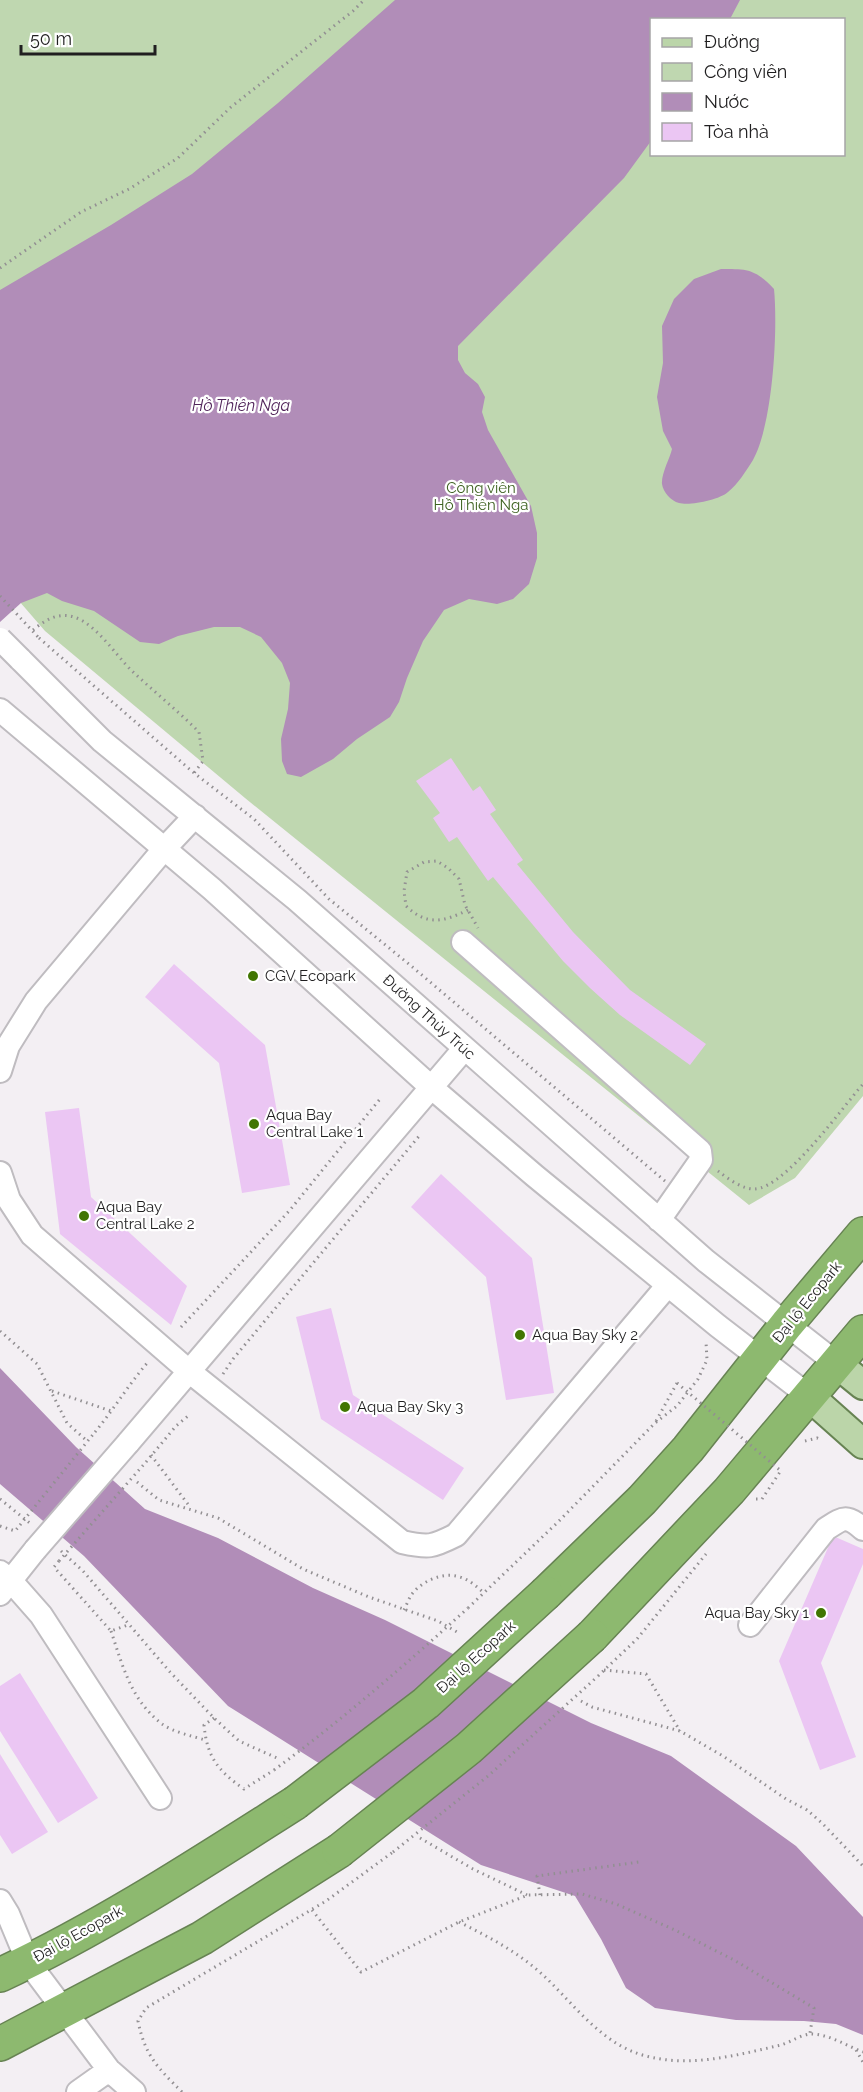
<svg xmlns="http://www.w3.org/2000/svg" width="863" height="2092" font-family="Raleway,sans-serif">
<rect width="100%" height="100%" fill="#f3eff3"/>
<path fill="#bfd7b0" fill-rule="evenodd" d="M0,0H863V1096L795,1178L749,1205L245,798L45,631L0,579ZM652,20H844V154H652Z"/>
<path fill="#b18db8" d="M395,0H740L730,19L652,20L651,141L624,178L458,346V360L465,373L478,384L485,397L482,412L488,430L531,506L537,533V558L529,584L513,599L497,604L469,599L444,610L423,641L407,678L399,702L390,717L357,739L333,759L301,777L287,774L282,761L281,739L288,709L290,683L282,663L261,637L240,627H214L178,636L159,644L140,642L94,611L62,601L47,593L21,603L0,622V290L111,225L192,174L278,103Z
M721,269C748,269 755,269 774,289C778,330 773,424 753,460C746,471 738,484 728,492C719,500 690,506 679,503C671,501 663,492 662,484C661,474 670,458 672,449L663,431L657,397L663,363L662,326L674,299L694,279Z
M0,1368L76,1447L145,1509L218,1538L313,1588L385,1620L591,1723L671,1756L796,1846L863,1917V2035L836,2024L804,2021L736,2020L655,2008L626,1988L601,1939L575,1896L481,1865L228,1706L84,1556L0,1484Z"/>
<path fill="#ebc6f3" d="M451,758L473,791L480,786L496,810L490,814L523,860L517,864L573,932L630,990L706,1044L690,1065L620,1015L590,988L563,961L493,877L488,881L457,837L449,842L433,818L440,813L416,781Z
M174,964L265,1045L290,1185L242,1193L219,1063L145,997Z
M79,1108L91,1197L187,1286L171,1325L60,1234L45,1112Z
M441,1174L532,1258L554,1393L506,1400L486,1277L411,1207Z
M331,1308L353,1395L464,1468L443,1500L321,1419L296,1317Z
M833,1536L863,1549V1564L821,1663L856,1757L820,1770L779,1661Z
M20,1673L98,1798L58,1823L0,1731V1686Z
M0,1754L48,1832L12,1854L0,1835Z"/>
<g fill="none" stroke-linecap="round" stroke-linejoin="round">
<g stroke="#bfbcc0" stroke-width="26">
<path id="minor" d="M20,659L102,741L297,900L706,1261L836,1363
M0,710L212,889L432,1088L535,1176L718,1326L809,1396
M463,942L700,1151L701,1160L659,1220
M0,1071L8,1046L36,1001L164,849L195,816
M0,1173L9,1200L32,1235L190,1372L402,1542C429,1548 432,1547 456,1535L668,1285
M128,1443L464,1049
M0,1572L11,1581L41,1615L160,1798
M0,1594L35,1550
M750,1625L826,1529C843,1518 846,1514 863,1529
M0,1901L8,1914L28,1962L109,2070L134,2092
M78,2092L109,2070"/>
</g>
<g stroke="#678353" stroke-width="32">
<path id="major" d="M836,1363L863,1385
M809,1396L863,1444"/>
</g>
<g stroke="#678353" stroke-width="36">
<path id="highway" d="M546,1593L642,1500L688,1449L787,1324L863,1234
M592,1636L729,1491L863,1332
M0,1975C103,1927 199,1864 295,1803
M0,2044L202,1938L339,1851"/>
</g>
<path stroke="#928f92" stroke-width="3" stroke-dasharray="1.5 4.5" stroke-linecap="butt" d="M0,268L81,212L129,189L178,158L231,107L353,11L364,0
M33,630C45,620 58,612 74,617C96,624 115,654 131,670C153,691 177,710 199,732L203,761L194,773
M39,638L194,773L254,819L329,899L410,965L665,1181
M468,910C443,922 427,926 406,906L404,891L407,872L424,862L437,861L448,868L459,879L465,905L478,928
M718,1171C727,1178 743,1190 755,1189C786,1187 842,1108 863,1084
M181,1327L290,1210L380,1099
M0,1331L37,1364L67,1423L85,1439
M223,1374L233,1359L420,1135
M52,1391L111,1411
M656,1421L677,1383
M95,1432C114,1409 129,1384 148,1362
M805,1441L817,1438L822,1440
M151,1455L190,1507
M146,1462L176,1426L188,1416
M137,1482L159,1500L218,1518L303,1569L369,1597L438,1621L457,1632
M0,1499L31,1524
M756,1499H762L780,1472
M0,1526L15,1531L20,1525
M61,1551L83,1571L170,1672L214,1718L239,1741L277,1758
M59,1561L54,1567L111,1631L128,1625
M468,1608L558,1522L655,1423L677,1406L698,1379L707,1360L706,1342
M404,1610C406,1606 408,1601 410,1597C419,1582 443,1571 460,1577C470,1580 477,1587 484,1593
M111,1631C123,1667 131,1700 162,1724C173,1732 192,1736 205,1740
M604,1670L646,1674L680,1731
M598,1676L637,1639L706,1554
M581,1701L592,1707L680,1731L723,1756L786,1799L807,1810L823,1824L863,1866
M214,1718L204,1725C207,1757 218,1771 244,1789L274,1770
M420,1838L473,1869L527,1895
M540,1895L537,1876L639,1862
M312,1910L361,1972L459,1922L528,1895L582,1894L616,1904L675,1930L734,1960L814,2008L810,2033
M459,1922C489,1937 518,1952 543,1975C575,2005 602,2045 646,2056C691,2068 737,2055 781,2045C791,2042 802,2034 811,2034C829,2034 847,2046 863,2052
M856,2050L863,2062
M182,2092C158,2068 145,2056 138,2021L146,2008L326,1901L393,1852"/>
<use href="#minor" stroke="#fff" stroke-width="22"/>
<use href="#major" stroke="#bbd5a9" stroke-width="28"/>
<use href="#highway" stroke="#8db96f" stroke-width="33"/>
<g stroke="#bfbcc0" stroke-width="26" stroke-linecap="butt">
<path id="minor-bridge" d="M0,639L20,659
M35,1550L128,1443"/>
</g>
<g stroke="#678353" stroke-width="36" stroke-linecap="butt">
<path id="highway-bridge" d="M295,1803L426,1703L546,1593
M339,1851L469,1748L592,1636"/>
</g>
<path stroke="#928f92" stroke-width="3" stroke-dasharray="1.5 4.5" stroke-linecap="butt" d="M0,596L39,638
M677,1383L781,1471
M20,1525L95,1432
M59,1561L146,1462
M274,1770C342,1720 405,1665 468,1608
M393,1852L488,1776L598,1676"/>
<use href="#minor-bridge" stroke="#fff" stroke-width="22"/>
<use href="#highway-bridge" stroke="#8db96f" stroke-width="33"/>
</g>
<g fill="#417602" stroke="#fff" stroke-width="2">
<circle cx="253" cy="976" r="6"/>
<circle cx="254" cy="1124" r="6"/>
<circle cx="84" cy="1216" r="6"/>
<circle cx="520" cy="1335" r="6"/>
<circle cx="345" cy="1407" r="6"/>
<circle cx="821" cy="1613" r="6"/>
</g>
<g text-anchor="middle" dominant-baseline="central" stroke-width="4.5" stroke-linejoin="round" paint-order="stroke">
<g font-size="15" fill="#3e6221" stroke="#fff">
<text x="481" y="488">Công viên<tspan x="481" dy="17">Hồ Thiên Nga</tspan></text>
</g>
<g font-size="15" fill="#201f20" stroke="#fff" text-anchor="start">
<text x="265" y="976">CGV Ecopark</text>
<text x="266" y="1115">Aqua Bay<tspan x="266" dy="17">Central Lake 1</tspan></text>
<text x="96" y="1207">Aqua Bay<tspan x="96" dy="17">Central Lake 2</tspan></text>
<text x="532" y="1335">Aqua Bay Sky 2</text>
<text x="357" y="1407">Aqua Bay Sky 3</text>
<text x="809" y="1613" text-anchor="end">Aqua Bay Sky 1</text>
</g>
<g font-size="15" fill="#201f20" stroke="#fff">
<text transform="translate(429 1017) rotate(42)">Đường Thủy Trúc</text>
<text transform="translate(807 1302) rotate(-51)">Đại lộ Ecopark</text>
<text transform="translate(476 1657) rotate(-42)">Đại lộ Ecopark</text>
<text transform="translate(78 1934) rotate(-29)">Đại lộ Ecopark</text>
</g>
<g font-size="16" font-style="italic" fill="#52255b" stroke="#fff">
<text x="241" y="405">Hồ Thiên Nga</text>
</g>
</g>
<rect x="650" y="18" width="195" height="138" fill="#ffffff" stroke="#a6a5a6" stroke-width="1.5"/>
<rect x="662" y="38" width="30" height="9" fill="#bbd5a9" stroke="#a6a5a6" stroke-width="1.5"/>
<text x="704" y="48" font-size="18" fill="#201f20">Đường</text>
<rect x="662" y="63" width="30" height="18" fill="#bfd7b0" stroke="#a6a5a6" stroke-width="1.5"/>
<text x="704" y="78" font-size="18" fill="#201f20">Công viên</text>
<rect x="662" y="93" width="30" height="18" fill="#b18db8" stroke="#a6a5a6" stroke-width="1.5"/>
<text x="704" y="108" font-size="18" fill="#201f20">Nước</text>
<rect x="662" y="123" width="30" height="18" fill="#ebc6f3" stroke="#a6a5a6" stroke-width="1.5"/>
<text x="704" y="138" font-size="18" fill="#201f20">Tòa nhà</text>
<path d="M21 45v9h134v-9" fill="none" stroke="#201f20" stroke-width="3"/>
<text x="30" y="45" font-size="18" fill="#201f20" stroke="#ffffff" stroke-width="4.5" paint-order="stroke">50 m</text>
</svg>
